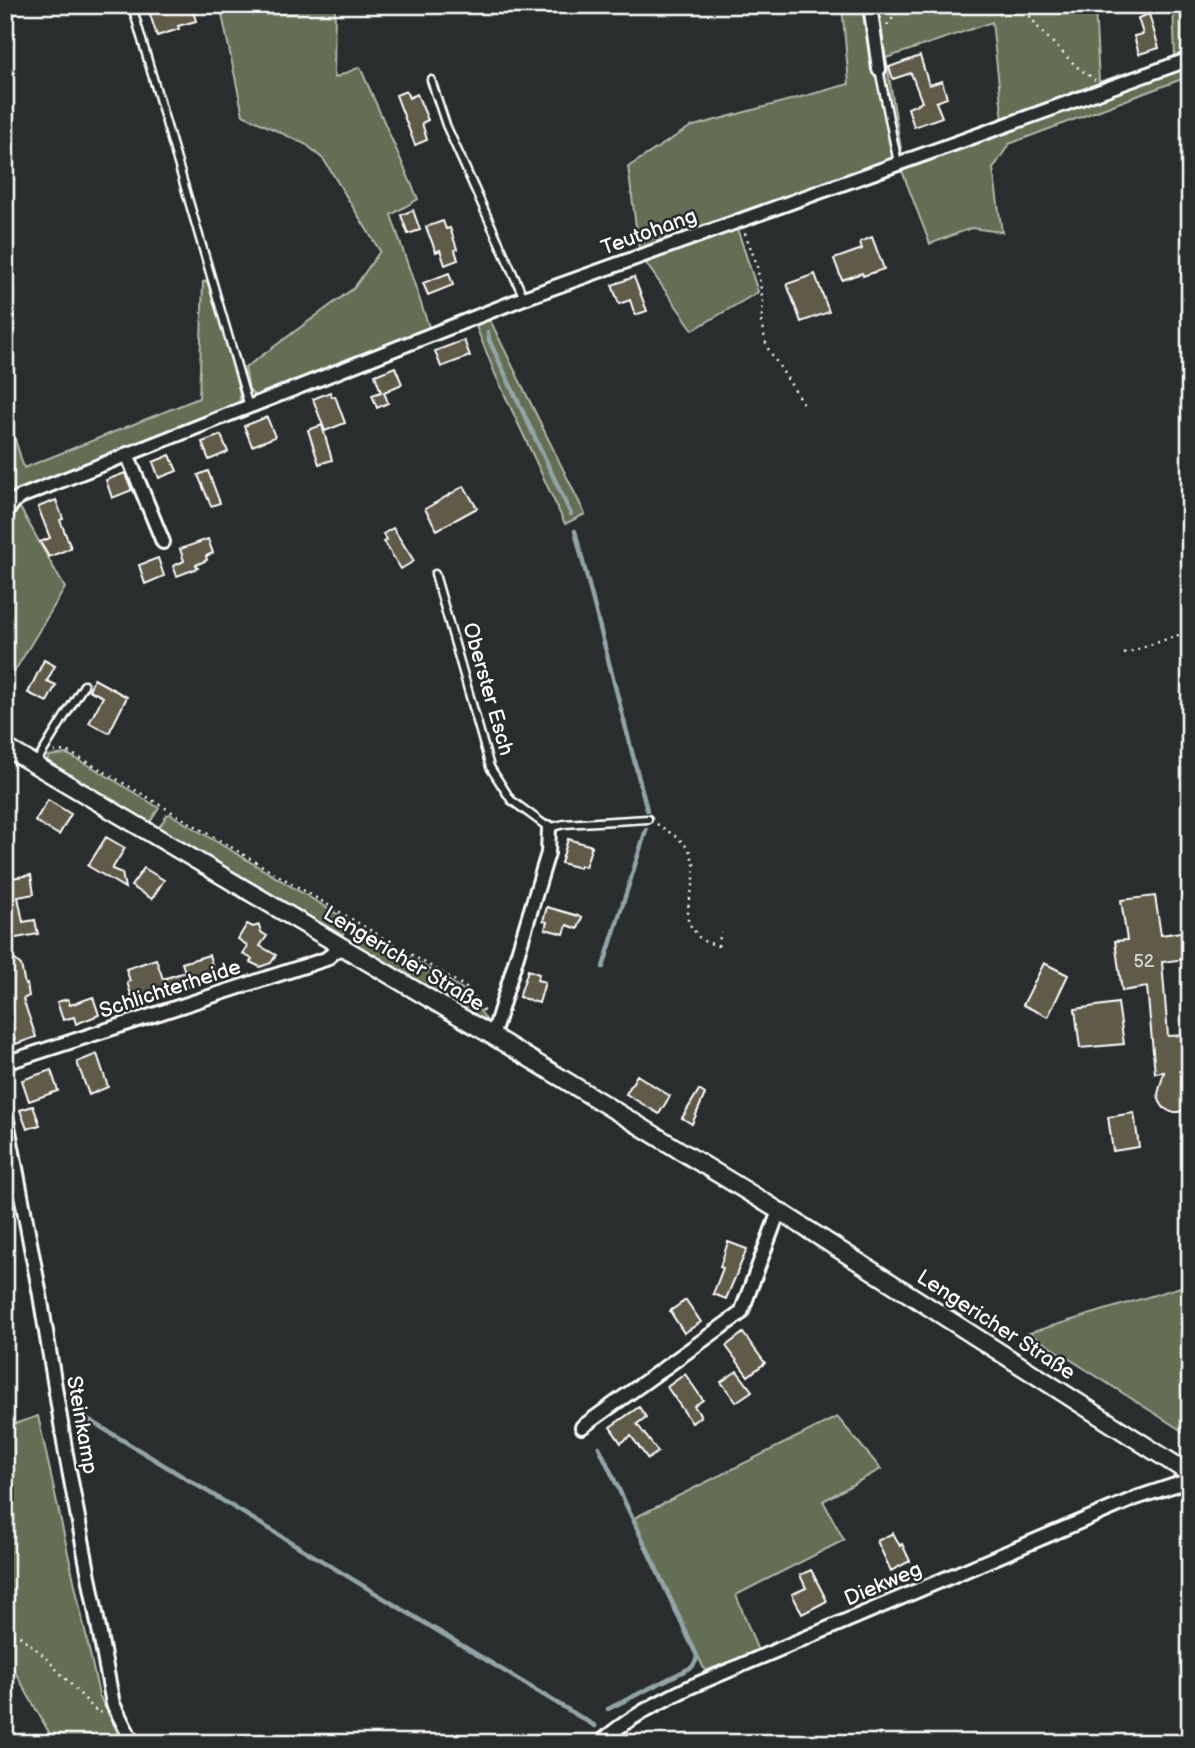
<svg xmlns="http://www.w3.org/2000/svg" width="1195" height="1748" font-family="'Balsamiq Sans',sans-serif">
<rect width="100%" height="100%" fill="#2a2d2e"/>
<filter id="ink" filterUnits="userSpaceOnUse"><feTurbulence type="fractalNoise" baseFrequency=".0143" numOctaves="2"/><feDisplacementMap in="SourceGraphic" scale="14" xChannelSelector="R" yChannelSelector="G"/><feConvolveMatrix kernelMatrix="1 2 1 2 8 2 1 2 1" color-interpolation-filters="sRGB"/></filter>
<g filter="url(#ink)">
<path fill="#646e54" stroke="#b2b6aa" stroke-width="2" fill-rule="evenodd" d="M220,5H335L334,78L360,67L418,199L391,215L430,330L256,398L249,389L245,368L354,288L380,251L324,160L307,145L243,115Z
M842,5H1095L1099,82L1175,57L1173,5H1190V76L1009,144L993,169L1002,232L971,228L930,244L902,171L737,228L758,292L693,330L643,259L639,249L628,167L690,127L849,84ZM992,22L1003,121L902,155L886,58Z
M207,281C218,317 240,368 240,404L5,505V407L24,468L199,398L203,282Z
M490,320L585,514L565,524L496,376L475,324Z
M18,504L65,588L5,687V525Z
M67,754L94,768L159,808L149,824L47,764V760L49,756Z
M170,814L349,921L350,923L342,936H339L158,829L167,815Z
M364,930L461,988L470,996L487,1021L483,1023L358,947L355,944L361,932Z
M1190,1284V1436L1029,1333Z
M38,1416L99,1695L123,1743H55L5,1654V1427Z
M837,1417L881,1469L823,1501L844,1540L736,1595L758,1651L705,1671L634,1518Z"/>
<g fill="none" stroke-linecap="round" stroke-linejoin="round">
<path stroke="#93a4a9" stroke-width="4.5" d="M488,332L489,340L571,514
M575,531L647,810
M603,967L646,830
M76,1412L595,1726
M599,1447L697,1656L696,1661L692,1667L608,1709
M622,1741L625,1743"/>
</g>
<path fill="#615a4a" stroke="#fff" stroke-width="2" d="M147,5H171L172,9L191,5L196,21L178,26L179,29L157,36Z
M1149,14L1159,48L1139,54L1134,36L1143,34L1138,18Z
M920,56L929,85L942,81L947,98L936,102L942,117L914,127L908,108L922,102L911,73L893,79L889,67Z
M406,91L409,98L417,94L428,120L422,123L427,140L415,145L396,95Z
M413,210L420,230L408,234L401,215Z
M443,221L446,229L450,228L457,249L455,250L458,260L445,265L440,250L436,252L426,227Z
M872,237L884,269L863,276L862,273L842,280L834,259L862,249L860,242Z
M449,273L453,285L428,295L423,283Z
M815,274L829,312L801,322L787,284Z
M634,277L647,311L635,315L630,300L619,304L612,285Z
M464,340L470,356L441,367L435,351Z
M395,367L402,384L384,392L388,403L377,408L372,395L381,392L375,375Z
M330,392L332,397L335,396L345,423L325,431L313,399Z
M267,417L275,437L252,446L244,426Z
M322,425L332,460L319,464L308,430Z
M221,435L228,452L209,460L202,442Z
M170,455L177,471L159,478L153,462Z
M208,471L220,503L211,506L198,475Z
M125,473L132,490L112,498L106,480Z
M464,486L477,508L437,530L425,509Z
M56,500L63,519L60,520L71,548L49,557L40,542L50,538L38,507Z
M393,528L414,561L401,569L384,542L387,540L383,534Z
M208,539L213,553L206,556L207,560L196,565L198,568L177,576L173,566L184,561L180,549Z
M158,558L164,576L145,584L139,565Z
M44,660L55,666L47,681L56,685L47,702L28,693Z
M94,679L127,697L109,733L89,723L103,697L89,690Z
M48,800L71,814L59,835L35,821Z
M106,837L125,848L112,869L122,873L125,888L88,866Z
M568,839L592,846L585,867L580,865V868L561,863Z
M144,868L164,880L152,899L131,886Z
M31,875L34,894L18,897L23,922L35,920L38,934L5,940V879Z
M1155,896L1161,935L1181,932L1185,959L1162,962L1168,1036L1187,1035L1190,1070L1180,1071L1190,1084V1106L1186,1109L1179,1112H1171L1164,1108L1160,1102L1158,1094L1164,1072L1155,1073L1147,987L1122,991L1115,941L1127,940L1121,900Z
M547,907L582,917L578,929L567,925L564,934L545,929L547,922L543,921Z
M247,924L253,927L259,925L261,932L267,936L260,946L276,955L271,963L260,967L250,962L252,959L243,954L248,946L238,939Z
M209,955L215,974L189,983L190,986L134,1004L127,982L130,981L126,969L156,959L163,979L185,972L182,963Z
M15,960L21,965L25,985L27,984L29,996L23,999L36,1037L16,1044L6,1013L8,1012L5,994V966L11,965Z
M1044,963L1068,975L1048,1017L1023,1005Z
M528,970L539,974L537,980L545,982L539,1003L519,997Z
M93,997L99,1015L76,1024L74,1017L63,1020L57,1002L68,999L70,1005Z
M1118,1003L1124,1044L1080,1048L1075,1009Z
M97,1054L108,1087L89,1095L77,1062Z
M51,1070L58,1091L29,1101L22,1080Z
M637,1075L670,1096L659,1114L626,1094Z
M699,1090L705,1094L692,1124L682,1118Z
M33,1106L40,1125L27,1129L20,1110Z
M1134,1113L1139,1147L1113,1151L1108,1117Z
M728,1242L747,1249L726,1299L713,1294L723,1268L720,1267Z
M686,1300L701,1322L684,1333L670,1311Z
M743,1333L765,1363L748,1376L726,1346Z
M737,1371L752,1391L736,1402L721,1382Z
M685,1374L703,1400L694,1406L701,1416L692,1423L667,1387Z
M639,1407L646,1417L637,1424L658,1452L648,1459L631,1436L621,1443L610,1427Z
M893,1533L900,1546L902,1544L910,1561L891,1571L877,1541Z
M811,1570L827,1601L802,1614L792,1594L806,1588L800,1575Z"/>
<g fill="none" stroke-linecap="round" stroke-linejoin="round">
<g stroke="#fff" stroke-width="11">
<path id="service" d="M132,6L249,407
M879,69L898,163
M431,80L446,125L524,298
M435,574L490,767L511,800L549,828L564,824L648,819
M36,763L84,685"/>
</g>
<g stroke="#fff" stroke-width="18">
<path id="minor" d="M870,5L879,69
M127,454L163,542
M5,514L15,500L20,497L524,298L1190,59
M491,1035L496,1025L548,853L549,828
M5,1063L326,959L342,946
M5,1110L40,1295L66,1454L113,1704L133,1743
M582,1427L741,1313L779,1211
M600,1743C627,1718 658,1703 690,1687L1136,1498L1190,1480"/>
</g>
<g stroke="#fff" stroke-width="21">
<path id="tertiary" d="M5,747L491,1035L779,1211L1190,1474"/>
</g>
<path stroke="#fff" stroke-width="2.5" stroke-dasharray="2 5" stroke-linecap="butt" d="M1012,5L1027,12L1040,30L1076,66L1095,80
M887,25L897,13L907,5
M745,233L757,265L763,302L761,323L767,347L804,405
M1124,654L1190,631
M54,752L66,751L88,762L464,986L474,996L484,1012
M657,824L678,838L689,849L694,864V881L688,907V922L701,940L721,947
M350,935L358,924
M718,946L721,932
M6,1632L20,1636L41,1653L98,1713L102,1712"/>
<use href="#service" stroke="#2a2d2e" stroke-width="6"/>
<use href="#minor" stroke="#2a2d2e" stroke-width="12"/>
<use href="#tertiary" stroke="#2a2d2e" stroke-width="16"/>
</g>
</g>
<g text-anchor="middle" dominant-baseline="central" stroke-width="5" stroke-linejoin="round" paint-order="stroke">
<g font-size="18" fill="#d8d6d2">
<text x="1144" y="961">52</text>
</g>
<g font-size="21" fill="#fff" stroke="#2a2d2e">
<text transform="translate(649 232) rotate(-20)">Teutohang</text>
<text transform="translate(488 689) rotate(74)">Oberster Esch</text>
<text transform="translate(404 959) rotate(31)">Lengericher Straße</text>
<text transform="translate(170 989) rotate(-18)">Schlichterheide</text>
<text transform="translate(996 1325) rotate(33)">Lengericher Straße</text>
<text transform="translate(82 1425) rotate(80)">Steinkamp</text>
<text transform="translate(883 1584) rotate(-23)">Diekweg</text>
</g>
</g>
<rect width="1195" height="1748" fill="none" stroke="#2a2d2e" stroke-width="28"/>
<rect x="14" y="14" width="1167" height="1720" fill="none" stroke="#fff" stroke-width="2.5" filter="url(#ink)"/>
</svg>
